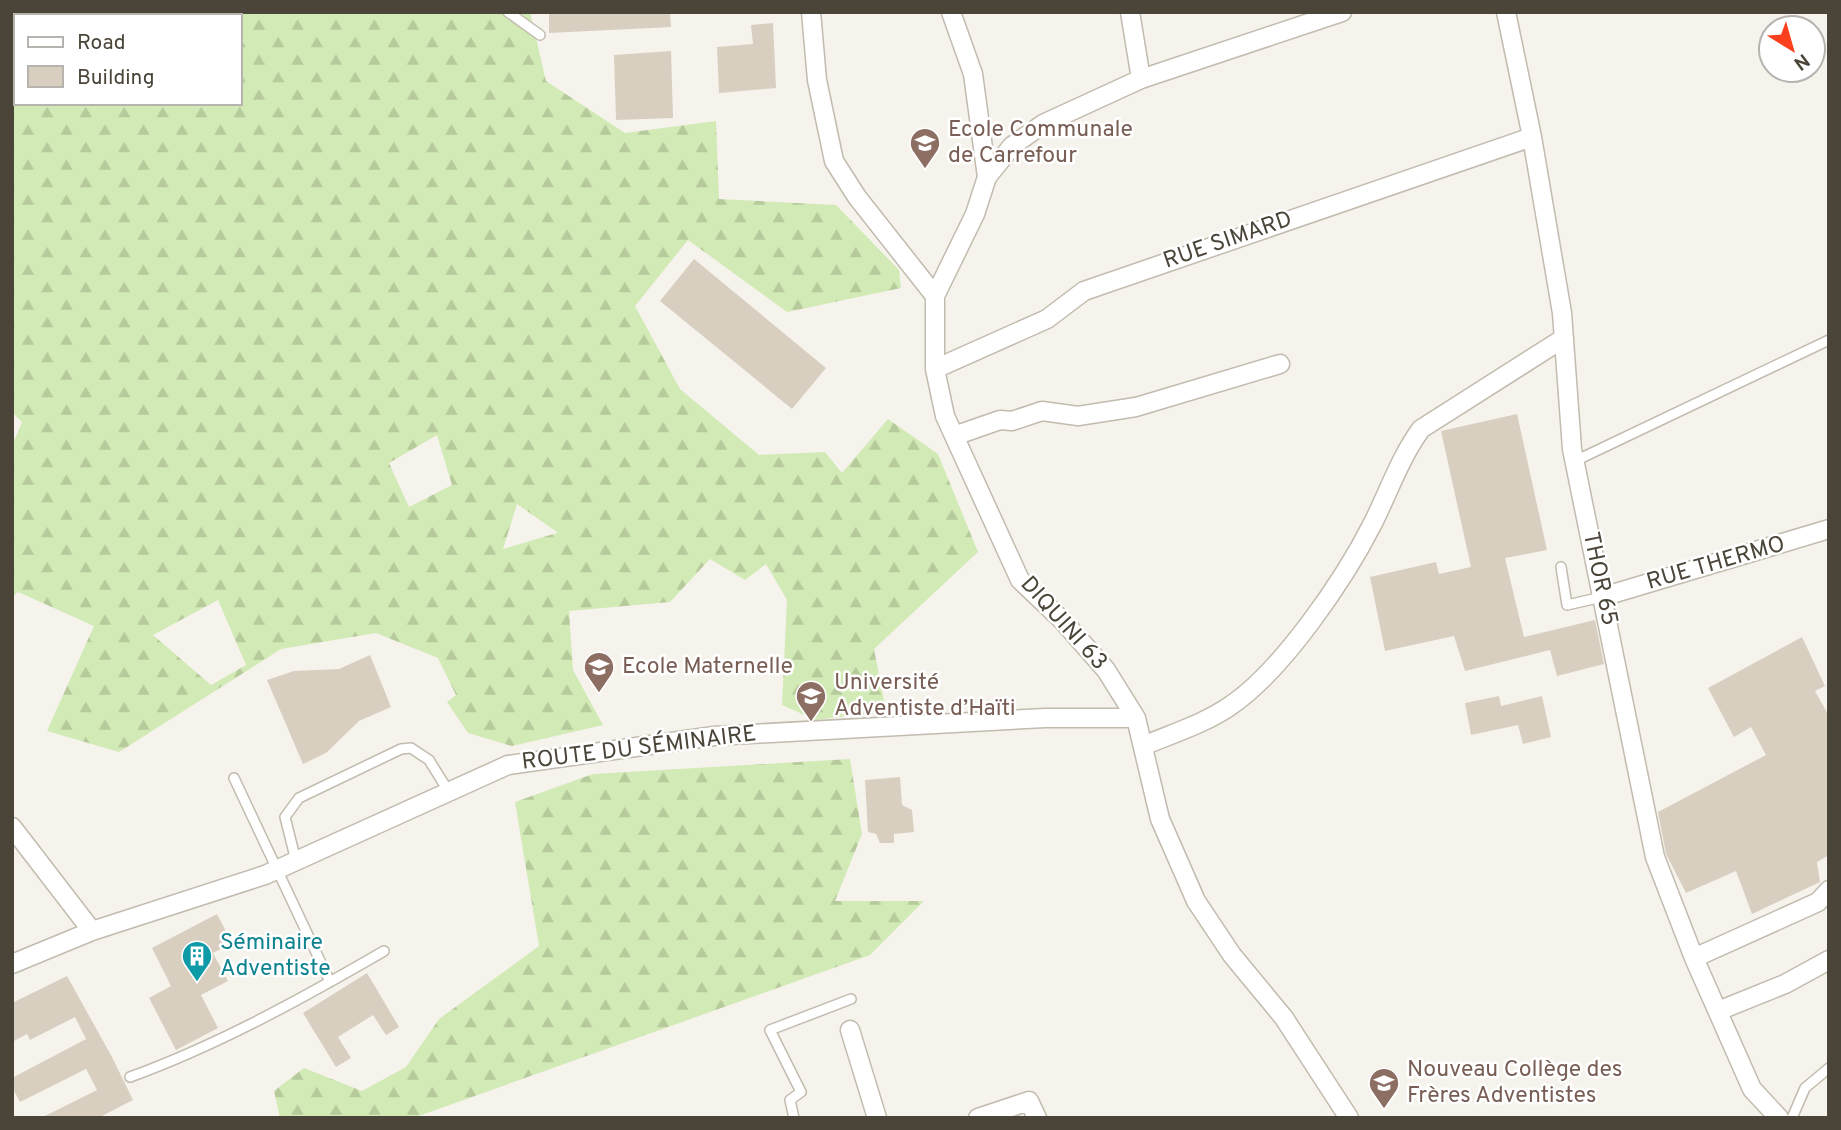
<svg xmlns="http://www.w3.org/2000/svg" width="1841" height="1130" font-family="Overpass,sans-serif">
<defs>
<pattern id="forest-firs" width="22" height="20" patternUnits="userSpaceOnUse" patternTransform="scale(1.75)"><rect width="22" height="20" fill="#d2eab5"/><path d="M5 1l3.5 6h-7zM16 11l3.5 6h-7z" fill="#b6ca9c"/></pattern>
</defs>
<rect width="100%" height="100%" fill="#f6f3ec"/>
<path fill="url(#forest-firs)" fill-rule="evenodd" d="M12,12H79L80,16H16V103H240V16H149L147,12H530L546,81L625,133L716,121L719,199L836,205L899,270L901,288L787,312L688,240L635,306L680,389L759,455L825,452L842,473L888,419L938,454L978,552L874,649L886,711L816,720L782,705L787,600L766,564L745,580L710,559L670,602L569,611L573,670L603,725L512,746L468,733L447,702L456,695L438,658L376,633L281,649L119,752L47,731L94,626L18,592L12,597V446L22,422L12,412ZM437,435L452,485L409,507L389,463ZM517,504L557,532V533L503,549ZM218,600L246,665L211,685L153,635Z
M850,759L862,834L835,901H924L870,955L413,1118H280L274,1091L304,1068L362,1091L406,1067L439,1019L539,946L515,802L593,774Z"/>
<path fill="#d8cfc1" d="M549,12H670L671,27L549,33Z
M773,23L776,88L719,93L717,47L753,44L751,25Z
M671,51L673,118L616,120L614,55Z
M694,259L826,368L792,409L660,301Z
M1517,414L1547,550L1505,558L1524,637L1595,620L1604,664L1557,676L1550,650L1465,671L1454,636L1385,651L1370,577L1436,562L1439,574L1471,567L1441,431Z
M1802,637L1825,686L1815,691L1829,716V855L1817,862L1820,882L1752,914L1736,871L1686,893L1666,854L1658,812L1766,755L1751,727L1734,737L1708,688Z
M370,655L391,707L359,721L326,753L303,764L267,680L294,671L339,669Z
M1499,696L1501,706L1542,696L1551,737L1523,744L1518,725L1471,735L1465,703Z
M900,777L902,805L912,810L914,832L894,834V843H880L876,834L868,832L865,780Z
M217,914L232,943L213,953L228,981L201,995L218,1028L176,1050L149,998L171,986L152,948Z
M367,973L399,1027L386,1035L373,1015L338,1037L351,1058L336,1067L303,1013Z
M67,976L112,1057L133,1100L98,1118H41L97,1090L86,1069L20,1102L12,1087V1078L86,1039L75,1017L30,1040L27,1034L12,1042V1003Z"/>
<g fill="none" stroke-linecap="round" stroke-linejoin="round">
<g stroke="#c2bbae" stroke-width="12">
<path id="service" d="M508,12L540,35
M1575,461L1829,340
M1561,567L1567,605L1602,597
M234,778L330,982
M296,861L285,817L299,798L401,749L411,748L429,760L449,792
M130,1077C218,1045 303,998 384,951
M794,1118L790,1100L801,1092L770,1030L851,999
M1792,1118L1805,1088L1829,1068"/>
</g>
<g stroke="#c2bbae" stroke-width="21">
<path id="minor" d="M811,12L817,80L834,161L857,197L935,296
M951,12L973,74L987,177L975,214L935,296V369L945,416L1020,580L1063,621L1106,670L1136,718L1160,819L1196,901L1232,955L1284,1018L1349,1118
M1130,12L1141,79
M1506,12L1532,137L1562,313L1572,449L1655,857L1694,958L1752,1089L1779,1118
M987,177L1012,146L1043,124L1141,79L1342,12
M935,369L1047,319L1084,291L1532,137
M954,436L1000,420L1012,421L1042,411L1078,416L1136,407L1280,364
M1602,597L1829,529
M1143,746C1171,734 1204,724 1230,706C1282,671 1344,580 1373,523C1389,491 1400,458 1421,429L1564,338
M12,827L92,931
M1694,958L1818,902L1829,890
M12,964L92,931L265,875L508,765L714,736L1045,718H1136
M1718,1011L1785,984L1829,960
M850,1030L877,1118
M978,1118L1029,1101L1037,1118"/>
</g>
<use href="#service" stroke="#fff" stroke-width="9"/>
<use href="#minor" stroke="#fff" stroke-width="18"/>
</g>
<defs>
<g id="school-pin" transform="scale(1.575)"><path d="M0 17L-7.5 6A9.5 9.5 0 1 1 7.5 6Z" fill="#8d6e63" stroke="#fff"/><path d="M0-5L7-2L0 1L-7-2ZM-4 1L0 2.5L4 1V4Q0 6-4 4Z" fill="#fff"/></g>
<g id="building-pin" transform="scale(1.575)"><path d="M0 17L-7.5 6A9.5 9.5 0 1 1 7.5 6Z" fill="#0f9aa8" stroke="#fff"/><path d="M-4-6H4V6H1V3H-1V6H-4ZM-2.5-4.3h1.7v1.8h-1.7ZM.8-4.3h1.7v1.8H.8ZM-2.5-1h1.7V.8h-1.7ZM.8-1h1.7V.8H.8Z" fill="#fff"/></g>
</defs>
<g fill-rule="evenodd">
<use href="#school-pin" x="925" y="143"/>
<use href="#school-pin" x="599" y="667"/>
<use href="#school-pin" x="811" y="696"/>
<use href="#building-pin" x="197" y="956"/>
<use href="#school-pin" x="1384" y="1083"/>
</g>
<g text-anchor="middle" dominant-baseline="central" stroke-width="5" stroke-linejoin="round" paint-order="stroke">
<g font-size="23" fill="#785e54" stroke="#fff" text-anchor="start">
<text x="948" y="130">Ecole Communale<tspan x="948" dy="26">de Carrefour</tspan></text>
<text x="622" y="667">Ecole Maternelle</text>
<text x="834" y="683">Université<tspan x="834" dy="26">Adventiste d’Haïti</tspan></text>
<text x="1407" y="1070">Nouveau Collège des<tspan x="1407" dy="26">Frères Adventistes</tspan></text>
</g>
<g font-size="23" fill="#4b4439" stroke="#fff">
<text transform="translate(1228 241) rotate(-19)">RUE SIMARD</text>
<text transform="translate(1716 564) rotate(-16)">RUE THERMO</text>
<text transform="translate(1599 579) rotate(78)">THOR 65</text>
<text transform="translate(1063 624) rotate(48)">DIQUINI 63</text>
<text transform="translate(639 749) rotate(-7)">ROUTE DU SÉMINAIRE</text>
</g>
<g font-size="23" fill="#0d838f" stroke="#fff" text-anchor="start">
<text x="220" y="943">Séminaire<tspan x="220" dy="26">Adventiste</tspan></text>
</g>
</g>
<rect width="1841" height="1130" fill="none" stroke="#4b4439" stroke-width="28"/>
<rect x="14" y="14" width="228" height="91" fill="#ffffff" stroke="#b7b4b0" stroke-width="2"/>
<rect x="28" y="37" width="35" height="10" fill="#ffffff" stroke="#b7b4b0" stroke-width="2"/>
<text x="77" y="49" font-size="21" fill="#4b4439">Road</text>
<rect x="28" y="66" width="35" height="21" fill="#d8cfc1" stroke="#b7b4b0" stroke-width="2"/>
<text x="77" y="84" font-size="21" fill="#4b4439">Building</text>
<g transform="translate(1792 49) rotate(143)"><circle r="33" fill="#ffffff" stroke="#b7b4b0" stroke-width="2"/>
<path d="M0-5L12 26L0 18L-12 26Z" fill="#fc3f1d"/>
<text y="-10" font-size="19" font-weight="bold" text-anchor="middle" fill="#4b4439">N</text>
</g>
</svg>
